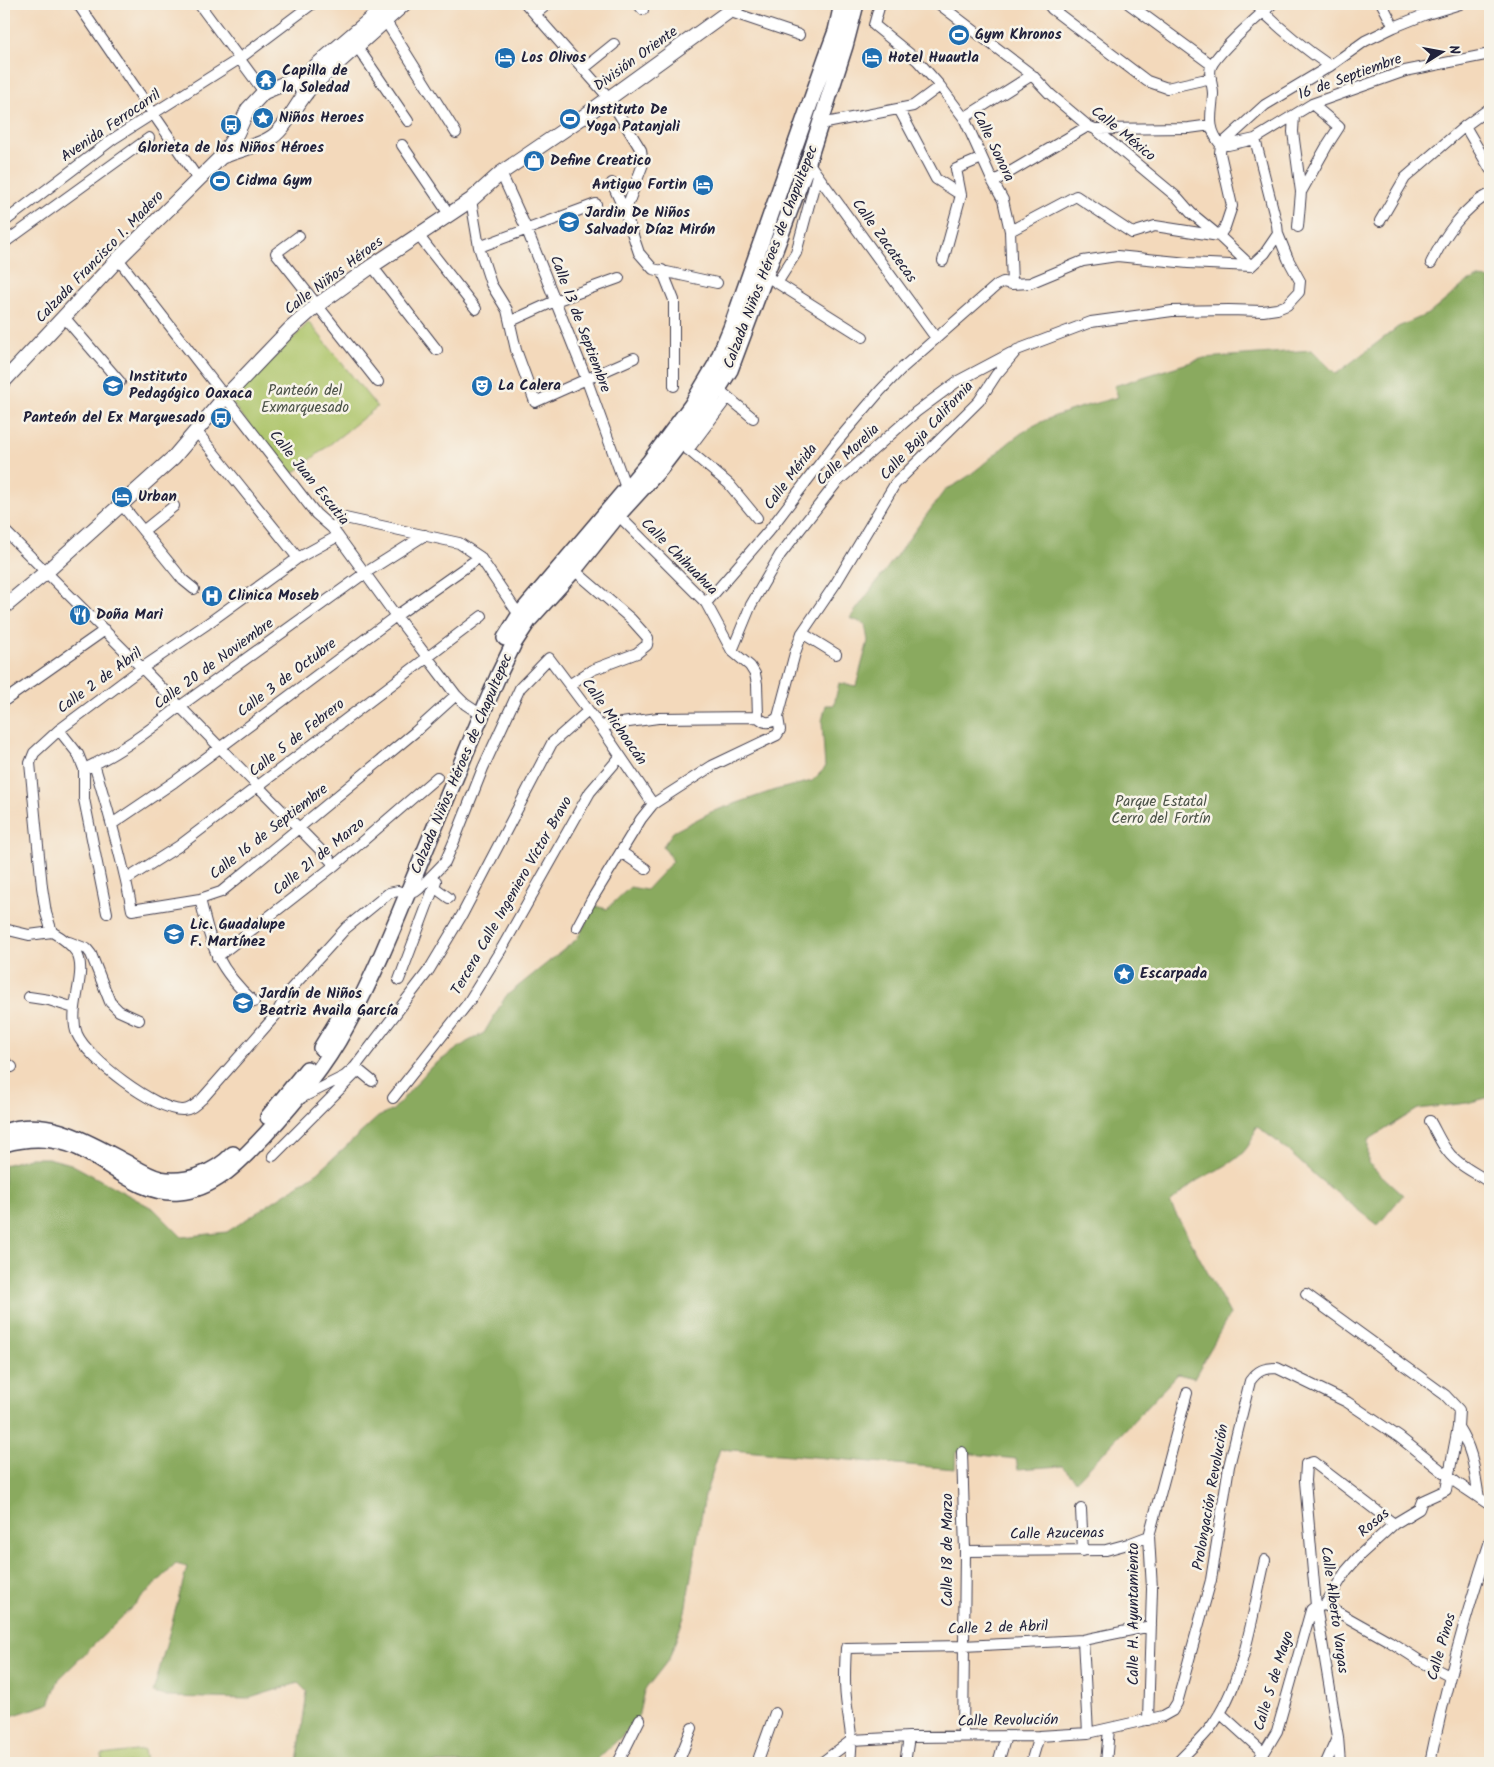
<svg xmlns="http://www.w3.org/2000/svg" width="1494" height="1767" font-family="Kalam,sans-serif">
<rect width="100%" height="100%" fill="#f7f3e8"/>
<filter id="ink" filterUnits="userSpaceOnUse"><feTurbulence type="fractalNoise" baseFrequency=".02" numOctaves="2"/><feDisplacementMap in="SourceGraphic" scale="10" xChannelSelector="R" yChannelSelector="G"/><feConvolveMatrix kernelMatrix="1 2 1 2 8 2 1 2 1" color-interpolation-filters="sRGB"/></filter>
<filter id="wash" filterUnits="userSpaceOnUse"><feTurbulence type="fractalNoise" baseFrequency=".0096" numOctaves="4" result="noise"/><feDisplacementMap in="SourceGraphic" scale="20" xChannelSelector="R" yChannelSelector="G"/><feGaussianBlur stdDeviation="1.12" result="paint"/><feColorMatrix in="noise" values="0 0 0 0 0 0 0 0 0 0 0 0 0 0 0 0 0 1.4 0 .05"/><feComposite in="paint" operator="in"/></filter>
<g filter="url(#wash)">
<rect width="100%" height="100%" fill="#f3d9bb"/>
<path fill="#adc56a" stroke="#687452" d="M309,322L377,407L290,476L231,402Z
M144,1750L146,1763H103L102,1755Z"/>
<path fill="#8aaa5e" stroke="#56664c" d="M1478,278L1490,279V1097L1467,1103L1418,1109L1368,1140V1163L1403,1195L1378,1225L1319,1179L1278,1142L1256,1126C1250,1159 1223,1166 1198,1180C1188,1186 1179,1196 1170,1203L1230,1314L1194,1378L1178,1374L1076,1481L1062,1466L1018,1469L1016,1459L956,1452L955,1469L720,1449L705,1495L684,1617L669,1659L644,1691L637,1722L593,1763H297L307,1692L298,1683L247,1699L168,1697L153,1693L187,1567L176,1564L59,1679L49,1704L11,1716L4,1713V1165L29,1158H48L71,1164L154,1209L182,1237L227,1232L318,1172L378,1117L393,1110L431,1067L467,1042L484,1033L506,996L577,939L595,906L607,909L630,887L646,890L673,861L663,846L673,832L711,812L775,790L812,781L825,768L822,721L826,705H834L839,683L856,686L868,641L865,624L850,618L945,490C978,475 1002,443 1033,426C1059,412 1090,405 1118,397L1114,386L1204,358L1312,350L1336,374L1398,327L1430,313L1467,282Z"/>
</g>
<g filter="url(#ink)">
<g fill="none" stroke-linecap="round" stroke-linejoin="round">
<g stroke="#413d4e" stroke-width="12">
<path id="minor" d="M78,4L198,179
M199,4L264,92
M526,4L609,98L641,150L643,164L625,212L639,253L653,269L717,283
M638,4L643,10
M880,4L874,25L917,60L940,86L964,118L993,182L1003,200L1010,231L1012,284
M939,4L1032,75L1050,94L1088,126L1095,129L1178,198L1191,213L1219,236L1251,266L1265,253L1278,234
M1048,4L1052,9L1147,81L1167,88L1211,78
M1129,4L1212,65
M1255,4C1279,28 1302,47 1330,66
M1272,4C1259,16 1216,53 1211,67C1208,75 1213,85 1213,94C1212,114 1206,127 1221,145H1228L1255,139L1312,104L1405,71L1490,54
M1382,4L1394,27
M728,11L799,35
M535,14L548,4
M385,20L456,133
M356,45L408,121
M583,69L614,44
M899,109L936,179L961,195
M1294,115L1293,132L1301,192L1298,227
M964,118L1032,75
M821,124L913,106L940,86
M1465,126L1490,169
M1095,129L1189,128L1211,125
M402,145L449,214
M808,162L936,338
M501,173L527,230L586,378L626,488
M993,182L1088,126
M612,183L625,212
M1301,192L1328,144L1339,127L1312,104
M471,200L479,247L491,284L507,310L516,350L535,402L634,358
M1380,221L1405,178L1465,126L1490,108
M4,222L113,139L239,59L312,4
M1010,231L1076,196L1132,233L1155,226L1219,236L1225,227L1232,206L1220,153L1221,145L1265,105L1330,66L1365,41L1394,27L1424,15L1460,4
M418,235L476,309
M299,236L276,253L378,382
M4,243L149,138
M479,247L596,204
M118,259L316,514L332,528L396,616L456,695
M943,261L961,195L956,169L982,158
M1431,263C1443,238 1464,206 1490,194
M372,266L437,350
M662,270L674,300V386
M771,279L863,337
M777,283L796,253L817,175
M64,317L120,382
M511,321L555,301L619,278
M723,393L753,418
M197,432L298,558
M680,443L729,484L757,518
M688,450L728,397
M122,505L183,580L194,589
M618,515L706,603L732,651L750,666L755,674L757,684L758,717C765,724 771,724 778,717L795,653L802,633L836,583L895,484L979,401L996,375L1017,350L1091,322L1172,311L1229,310L1263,311L1277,309L1287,305L1299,292L1300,281L1288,259L1278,234L1277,225L1255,139
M332,528L345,518L459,543L480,557L515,609L520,614
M4,530L142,668L335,865
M143,531L174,506
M706,603L771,528L834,445L880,391L900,370L997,285L1003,282L1012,284L1030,283L1083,261L1117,256L1188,263L1251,266
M802,633L836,654
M732,651L751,605L780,555L837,482L916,412L958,381L1011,353
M569,685L592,670L637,653L647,645L648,638L631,619L574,570
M4,701L105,630
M600,726L658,718L758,717
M59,730L78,754L84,769C118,754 150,730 179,707L365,573L425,535
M94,764C109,813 123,861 132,910L200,899L221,892L415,732L456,695L465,704L474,710
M84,769V799L107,913
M112,824L174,782L396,616L480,557
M621,852L646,869
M127,879L179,846L482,616
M436,881L434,887L449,898
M407,894L415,892L419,889L445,862L453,844L483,768L520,688L549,658L600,726L653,804
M200,899C212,947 216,967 254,1002
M577,927L592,899L641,819L653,804L712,766L777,735L780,730L778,717
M4,929L29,935L52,932
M52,932C61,937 70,943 76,952C89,972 67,1009 77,1034C87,1058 156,1111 183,1110C191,1110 196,1104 202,1099L275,1016L289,991L346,928L389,893L398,891
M52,932L46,913L42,887L30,763L34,753L59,730L142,668L207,624L298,558L338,536
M69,942L87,949L91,954L110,1002L119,1011L139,1020
M217,957L335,865L437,777
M399,980L434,887
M29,997L49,1000L74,1008
M4,1061L12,1067
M355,1067L372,1081
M301,1098L345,1076L355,1067L429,970L462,915L552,743L588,711
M393,1098L468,1003L502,948L590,792L620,757
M1430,1121C1438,1135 1444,1151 1457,1161C1467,1170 1480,1175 1490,1183
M273,1156L355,1074
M1306,1294L1445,1395L1459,1410L1458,1427L1446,1490L1422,1501L1419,1509L1394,1524L1361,1554L1346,1571L1325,1605
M1458,1427C1474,1452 1474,1470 1479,1498
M962,1452L965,1551L963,1737
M1081,1509L1083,1551
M965,1551L1106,1550L1128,1544L1149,1536
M1319,1606L1325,1605L1389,1641L1420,1661L1449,1676
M1083,1640L1088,1733
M1220,1713L1264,1753
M1148,1720L1152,1589L1149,1536L1187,1393
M852,1740L909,1737L1039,1736L1088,1733L1163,1716L1172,1711L1177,1703L1211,1580L1229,1466L1250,1381C1258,1370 1264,1368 1277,1368L1347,1402L1399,1437L1457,1483L1490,1505
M618,1763L640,1719
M678,1763L692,1728
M757,1763L775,1713
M821,1763L852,1740
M849,1763C855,1741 848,1721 846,1698C844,1681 845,1665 846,1648L963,1646L1083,1640L1151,1626
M905,1763L909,1737
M998,1763L1006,1736
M1031,1763L1039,1736
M1106,1763L1109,1729
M1177,1763C1188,1751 1201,1740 1211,1727C1245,1681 1252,1614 1265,1560
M1255,1763L1264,1753L1277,1731L1311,1610L1316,1606
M1326,1763L1337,1738
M1340,1763L1338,1737L1316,1606L1305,1481L1306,1464L1313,1462L1394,1524
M1430,1763C1445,1688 1466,1614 1490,1541"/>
</g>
<g stroke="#413d4e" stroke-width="16">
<path id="secondary" d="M221,157C236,151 255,147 269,139C285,131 298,100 311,87L404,4
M4,381L118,259L221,157L237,133L248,109L264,92L305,75L388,4
M4,607L45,573L174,457L225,397L289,330L316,306L372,266L471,200L501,173L583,117L739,4"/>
</g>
<g stroke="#413d4e" stroke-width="18">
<path id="primary" d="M295,79L305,93
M505,638L520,614L650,461L691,406L716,364L731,328L826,58L836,31L842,4
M321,1048L348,1004
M268,1117L307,1069
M4,1132C47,1116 89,1143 125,1162C136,1168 148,1176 160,1179C186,1184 215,1173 233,1154
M4,1144C29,1137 55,1137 79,1148C112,1164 140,1195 179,1192C216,1189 241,1160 265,1135C295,1102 325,1067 346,1027C375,975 397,919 420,863C446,800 472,737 499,674L514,643L529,620L574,570L618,515L660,469L703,413L730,370L808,162L845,46L856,4"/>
</g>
<use href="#minor" stroke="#fff" stroke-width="10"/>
<use href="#secondary" stroke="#fff" stroke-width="14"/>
<use href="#primary" stroke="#fff" stroke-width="15"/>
</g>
</g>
<defs>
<g id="stadium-disc" transform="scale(1.125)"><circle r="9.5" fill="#1f6fb2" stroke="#f7f3e8"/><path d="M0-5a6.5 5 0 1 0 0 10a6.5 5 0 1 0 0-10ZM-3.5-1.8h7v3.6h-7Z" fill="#fff"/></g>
<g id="hotel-disc" transform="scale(1.125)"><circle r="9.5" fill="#1f6fb2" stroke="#f7f3e8"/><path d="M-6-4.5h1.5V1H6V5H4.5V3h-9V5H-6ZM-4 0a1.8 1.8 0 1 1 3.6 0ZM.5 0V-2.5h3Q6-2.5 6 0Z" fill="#fff"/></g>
<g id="temple-disc" transform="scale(1.125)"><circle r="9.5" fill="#1f6fb2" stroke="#f7f3e8"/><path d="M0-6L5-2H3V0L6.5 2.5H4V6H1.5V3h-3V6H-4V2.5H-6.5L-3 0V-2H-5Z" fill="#fff"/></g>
<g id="sight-disc" transform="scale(1.125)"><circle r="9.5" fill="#1f6fb2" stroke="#f7f3e8"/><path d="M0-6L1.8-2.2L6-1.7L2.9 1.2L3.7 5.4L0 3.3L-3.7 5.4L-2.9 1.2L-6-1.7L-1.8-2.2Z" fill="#fff"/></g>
<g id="bus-disc" transform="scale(1.125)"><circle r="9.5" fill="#1f6fb2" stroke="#f7f3e8"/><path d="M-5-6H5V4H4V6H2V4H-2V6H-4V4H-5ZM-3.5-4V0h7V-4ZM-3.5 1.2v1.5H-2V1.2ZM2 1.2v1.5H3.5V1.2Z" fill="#fff"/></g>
<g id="shop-disc" transform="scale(1.125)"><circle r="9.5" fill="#1f6fb2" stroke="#f7f3e8"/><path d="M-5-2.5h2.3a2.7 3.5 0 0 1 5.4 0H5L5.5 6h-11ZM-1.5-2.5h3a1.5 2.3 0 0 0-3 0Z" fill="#fff"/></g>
<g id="school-disc" transform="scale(1.125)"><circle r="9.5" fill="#1f6fb2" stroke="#f7f3e8"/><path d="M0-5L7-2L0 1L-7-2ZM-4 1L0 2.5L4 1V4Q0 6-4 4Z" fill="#fff"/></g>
<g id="theatre-disc" transform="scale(1.125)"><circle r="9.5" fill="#1f6fb2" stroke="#f7f3e8"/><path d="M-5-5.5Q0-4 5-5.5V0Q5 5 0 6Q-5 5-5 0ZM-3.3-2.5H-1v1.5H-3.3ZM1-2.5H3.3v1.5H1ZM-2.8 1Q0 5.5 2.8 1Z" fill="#fff"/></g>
<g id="hospital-disc" transform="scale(1.125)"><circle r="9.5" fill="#1f6fb2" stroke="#f7f3e8"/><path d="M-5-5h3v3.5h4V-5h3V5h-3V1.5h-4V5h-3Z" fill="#fff"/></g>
<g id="restaurant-disc" transform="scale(1.125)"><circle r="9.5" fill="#1f6fb2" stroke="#f7f3e8"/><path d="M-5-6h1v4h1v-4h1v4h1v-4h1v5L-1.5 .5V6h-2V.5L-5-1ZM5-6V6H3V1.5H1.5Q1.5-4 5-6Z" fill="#fff"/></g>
</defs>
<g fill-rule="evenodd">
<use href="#stadium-disc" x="959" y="35"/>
<use href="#hotel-disc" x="505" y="58"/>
<use href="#hotel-disc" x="872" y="58"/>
<use href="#temple-disc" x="266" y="80"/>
<use href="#sight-disc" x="263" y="118"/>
<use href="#stadium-disc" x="570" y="119"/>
<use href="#bus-disc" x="231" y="125"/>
<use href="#shop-disc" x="534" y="161"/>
<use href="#stadium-disc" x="220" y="181"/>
<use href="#hotel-disc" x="703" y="185"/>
<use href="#school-disc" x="569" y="222"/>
<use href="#school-disc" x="113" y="386"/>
<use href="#theatre-disc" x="482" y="386"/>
<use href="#bus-disc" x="221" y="418"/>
<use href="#hotel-disc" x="122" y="497"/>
<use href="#hospital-disc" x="212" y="596"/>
<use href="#restaurant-disc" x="80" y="615"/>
<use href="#school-disc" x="174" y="934"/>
<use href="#sight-disc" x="1124" y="974"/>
<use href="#school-disc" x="243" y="1003"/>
</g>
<g text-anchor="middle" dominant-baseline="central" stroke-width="5" stroke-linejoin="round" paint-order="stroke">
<g font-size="15" font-weight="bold" fill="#22223b" stroke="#f7f3e8" text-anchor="start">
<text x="975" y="35">Gym Khronos</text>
<text x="521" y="58">Los Olivos</text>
<text x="888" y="58">Hotel Huautla</text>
<text x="282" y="71">Capilla de<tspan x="282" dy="17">la Soledad</tspan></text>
<text x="586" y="110">Instituto De<tspan x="586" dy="17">Yoga Patanjali</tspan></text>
<text x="279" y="118">Niños Heroes</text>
<text x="231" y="148" text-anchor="middle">Glorieta de los Niños Héroes</text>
<text x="550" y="161">Define Creatico</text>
<text x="236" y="181">Cidma Gym</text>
<text x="687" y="185" text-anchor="end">Antiguo Fortin</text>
<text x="585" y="213">Jardin De Niños<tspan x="585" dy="17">Salvador Díaz Mirón</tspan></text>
<text x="129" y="377">Instituto<tspan x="129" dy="17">Pedagógico Oaxaca</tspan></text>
<text x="498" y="386">La Calera</text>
<text x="205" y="418" text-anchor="end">Panteón del Ex Marquesado</text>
<text x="138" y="497">Urban</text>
<text x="228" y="596">Clinica Moseb</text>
<text x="96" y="615">Doña Mari</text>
<text x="190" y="925">Lic. Guadalupe<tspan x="190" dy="17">F. Martínez</tspan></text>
<text x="1140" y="974">Escarpada</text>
<text x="259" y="994">Jardín de Niños<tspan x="259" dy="17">Beatriz Availa García</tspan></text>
</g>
<g font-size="15" fill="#22223b" stroke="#f7f3e8">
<text transform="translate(636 59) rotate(-36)">División Oriente</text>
<text transform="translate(1350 77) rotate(-20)">16 de Septiembre</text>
<text transform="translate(111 126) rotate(-34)">Avenida Ferrocarril</text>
<text transform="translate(1123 134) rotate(39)">Calle México</text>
<text transform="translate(993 146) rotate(64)">Calle Sonora</text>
<text transform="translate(884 241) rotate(54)">Calle Zacatecas</text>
<text transform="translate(100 257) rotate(-46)">Calzada Francisco I. Madero</text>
<text transform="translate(771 257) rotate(-69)">Calzada Niños Héroes de Chapultepec</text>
<text transform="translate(334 276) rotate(-37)">Calle Niños Héroes</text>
<text transform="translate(580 324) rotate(69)">Calle 13 de Septiembre</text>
<text transform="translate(927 431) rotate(-47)">Calle Baja California</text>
<text transform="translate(848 455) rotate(-44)">Calle Morelia</text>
<text transform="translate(791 477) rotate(-53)">Calle Mérida</text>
<text transform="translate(309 478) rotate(51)">Calle Juan Escutia</text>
<text transform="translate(679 557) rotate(45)">Calle Chihuahua</text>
<text transform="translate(214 664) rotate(-36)">Calle 20 de Noviembre</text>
<text transform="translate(287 678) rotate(-37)">Calle 3 de Octubre</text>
<text transform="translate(100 681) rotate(-36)">Calle 2 de Abril</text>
<text transform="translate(614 722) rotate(55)">Calle Michoacán</text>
<text transform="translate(297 738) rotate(-38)">Calle 5 de Febrero</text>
<text transform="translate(462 764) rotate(-67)">Calzada Niños Héroes de Chapultepec</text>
<text transform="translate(269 832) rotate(-38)">Calle 16 de Septiembre</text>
<text transform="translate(319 857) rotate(-39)">Calle 21 de Marzo</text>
<text transform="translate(512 896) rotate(-60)">Tercera Calle Ingeniero Víctor Bravo</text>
<text transform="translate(1211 1497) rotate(-80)">Prolongación Revolución</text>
<text transform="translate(1374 1523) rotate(-40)">Rosas</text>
<text transform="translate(1057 1534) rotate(-1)">Calle Azucenas</text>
<text transform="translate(948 1550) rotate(-90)">Calle 18 de Marzo</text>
<text transform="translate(1334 1610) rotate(82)">Calle Alberto Vargas</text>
<text transform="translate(1134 1614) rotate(-90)">Calle H. Ayuntamiento</text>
<text transform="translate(998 1628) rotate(-2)">Calle 2 de Abril</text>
<text transform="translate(1442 1647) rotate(-74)">Calle Pinos</text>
<text transform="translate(1274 1681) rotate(-73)">Calle 5 de Mayo</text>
<text transform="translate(1008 1721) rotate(-1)">Calle Revolución</text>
</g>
<g font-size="15" fill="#4c5349" stroke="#f7f3e8">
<text x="305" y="391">Panteón del<tspan x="305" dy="17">Exmarquesado</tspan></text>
<text x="1161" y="802">Parque Estatal<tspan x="1161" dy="17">Cerro del Fortín</tspan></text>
</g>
</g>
<rect width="1494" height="1767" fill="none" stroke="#f7f3e8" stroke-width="20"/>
<g transform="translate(1442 52) rotate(79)" stroke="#f7f3e8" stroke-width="4" paint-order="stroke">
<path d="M0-4L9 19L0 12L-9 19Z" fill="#22223b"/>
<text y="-8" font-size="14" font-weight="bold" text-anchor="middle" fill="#22223b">N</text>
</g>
</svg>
